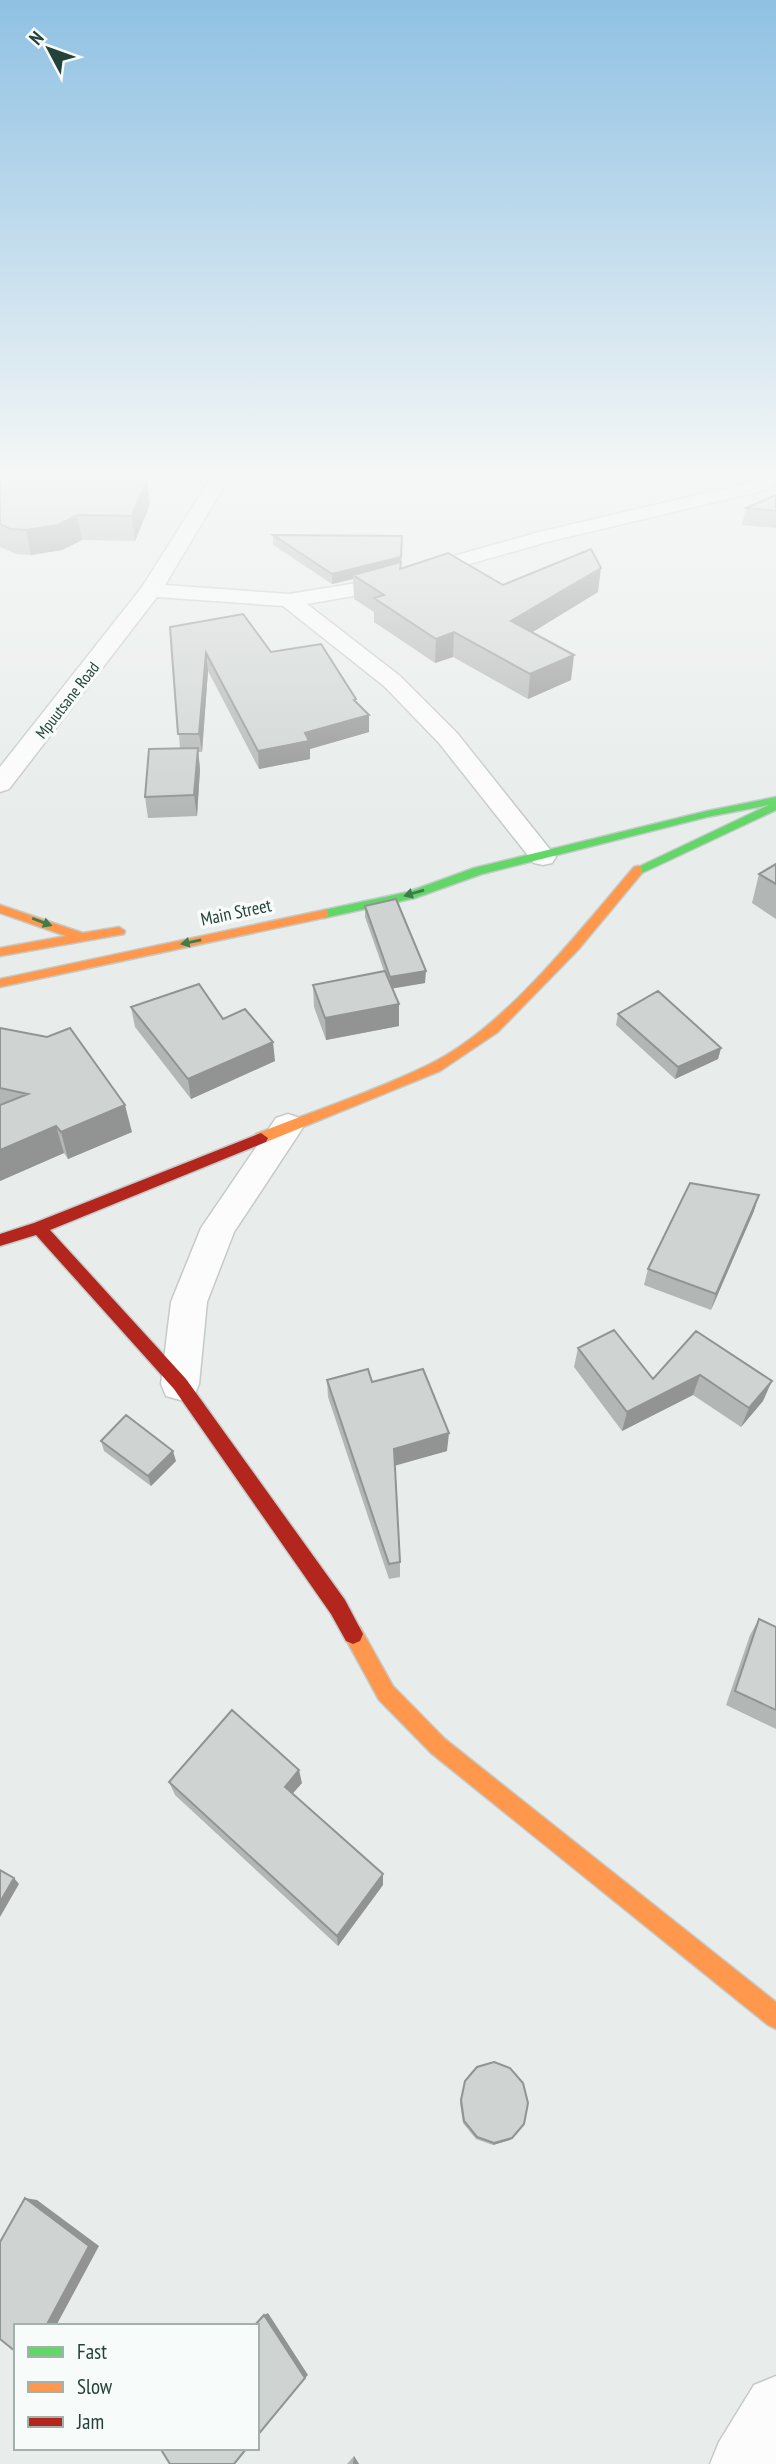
<svg xmlns="http://www.w3.org/2000/svg" width="776" height="2464" font-family="'PT Sans Narrow',sans-serif">
<rect width="100%" height="100%" fill="#e8edeb"/>
<g fill="none" stroke-linecap="round" stroke-linejoin="round">
<g stroke="#c5cac8" stroke-width="3">
<path id="street" d="M214,473H232L165,585L289,594L357,583L539,532L753,482L768,473H776V484L766,490L551,541L359,595L307,604L400,676L457,733L556,857L552,863L543,865L534,863L439,743L384,686L283,606L157,597L9,789L0,792V767L142,587Z
M288,1114L300,1118L304,1126L234,1232L207,1302L199,1384L194,1396L180,1400L166,1396L161,1384L171,1302L201,1228L276,1118Z
M776,2376V2464H710L719,2442L754,2385Z"/>
</g>
<g stroke="#c3cbc8" stroke-width="3">
<path id="fast" d="M776,797V810L642,873H634L632,870L769,805L707,817L482,874L415,898L324,918L318,914L324,910L408,892L474,868L707,811Z"/>
</g>
<g stroke="#c3cbc8" stroke-width="3">
<path id="slow" d="M638,866L642,867V873L578,950L498,1032L440,1071L266,1142H256L254,1138L256,1134C313,1111 373,1092 428,1065C504,1029 579,931 634,867Z
M0,905L83,933L119,927L125,931L124,934L0,956V948L66,936L0,913Z
M324,910L328,911V917L0,987V979Z
M353,1624L360,1627L393,1686L445,1739L776,2002V2029L768,2025L431,1753L379,1700L343,1634L346,1627Z"/>
</g>
<g stroke="#c3cbc8" stroke-width="3">
<path id="jam" d="M261,1133L268,1138L266,1142L50,1230L186,1379L345,1600L363,1634L360,1641L353,1644L346,1641L331,1614L174,1389L36,1235L0,1246V1234L34,1223Z"/>
</g>
<use href="#street" fill="#fcfcfc" fill-rule="evenodd"/>
<use href="#fast" fill="#63d668" fill-rule="evenodd"/>
<use href="#slow" fill="#ff974d" fill-rule="evenodd"/>
<use href="#jam" fill="#b3261e" fill-rule="evenodd"/>
</g>
<path fill="#b2b6b5" d="M0,473L150,504L135,541L82,540L62,550L31,555L16,554L0,547Z
M410,473H417V479Z
M776,495V528L742,525L746,508Z
M273,535L401,569L503,585L598,592L532,632L571,680L528,699L453,657L435,663L374,622V612L354,599L353,579L332,584L273,545Z
M170,627L271,652L356,699V703L369,715V732L310,749V759L259,769L208,671L202,752H198L200,769L197,816L148,818L145,797L180,748Z
M776,864V919L752,903L759,874Z
M365,906L425,983L392,988L399,1026L326,1040L314,1007L313,985L384,971L365,917Z
M131,1007L223,1019L275,1061L191,1099L135,1027Z
M618,1014L721,1048L718,1059L675,1079L616,1025Z
M0,1028L132,1132L68,1159L64,1153L0,1181Z
M754,1211L711,1310L644,1285L648,1269Z
M696,1331L763,1401L741,1427L693,1395L622,1431L574,1367L578,1348L653,1379Z
M327,1380L372,1382L447,1451L395,1465L400,1562V1577L389,1579L328,1397Z
M101,1441L176,1461L151,1486L104,1451Z
M759,1619L776,1627V1729L726,1705L750,1635Z
M169,1782L302,1783L292,1794L383,1874V1885L338,1946L175,1795Z
M465,2081L510,2140L493,2145L476,2139L463,2123L460,2103Z
M354,2456L359,2464H347Z"/>
<path fill="#919493" d="M147,479L150,504L135,541L132,516Z
M77,515L82,540L62,550L31,555L26,530Z
M402,536L400,593L353,575V579L332,584V574Z
M601,568L598,592L510,646L511,621Z
M454,632L453,657L435,663L436,639Z
M206,653L208,671L202,752L199,734Z
M574,655L571,680L528,699L530,674Z
M369,715V732L310,749V759L259,769L258,751L305,733Z
M198,748L200,769L197,816L194,795Z
M426,971L425,983L390,989V977Z
M399,1004V1026L326,1040L325,1018Z
M273,1042L275,1061L191,1099L188,1079Z
M721,1048L718,1059L675,1079L678,1067Z
M125,1105L132,1132L68,1159L61,1132Z
M56,1126L64,1153L0,1181V1150Z
M759,1195L754,1211L711,1310L716,1294Z
M700,1375L693,1395L622,1431L627,1412Z
M772,1381L763,1401L741,1427L749,1408Z
M449,1433L447,1451L394,1466V1449Z
M173,1451L176,1461L151,1486L148,1476Z
M299,1770L302,1783L287,1800L285,1787Z
M383,1874V1885L338,1946L337,1936Z
M14,1878L19,1884L0,1917V1902Z
M512,2138L510,2140L493,2145L494,2143Z
M25,2198L37,2200L99,2246L56,2326H46Z
M268,2313L308,2375L305,2378L264,2315Z
M354,2456L359,2464H353Z"/>
<path fill="#cfd4d2" stroke="#919493" stroke-width="2" d="M0,473H130L147,479L132,516L77,515L58,525L26,530L10,529L0,524Z
M776,495V511L746,508Z
M273,535L402,536L401,557L332,574Z
M591,549L601,568L511,621L574,655L530,674L454,632L436,639L374,598L384,595L353,575L401,562L400,569L448,553L503,585Z
M243,614L271,652L321,644L356,699L354,700L369,715L305,733L309,741L258,751L206,653L199,734H178L170,627Z
M198,748L194,795L145,797L149,749Z
M776,864V884L759,874Z
M396,899L426,971L390,977L365,906Z
M385,971L399,1004L325,1018L313,985Z
M199,984L223,1019L245,1009L273,1042L188,1079L131,1007Z
M658,991L721,1048L678,1067L618,1014Z
M0,1028L47,1037L70,1028L125,1105L61,1132L56,1126L0,1150V1105L28,1094L0,1088Z
M690,1183L759,1195L716,1294L648,1269Z
M614,1330L653,1379L696,1331L772,1381L749,1408L700,1375L627,1412L578,1348Z
M368,1369L372,1382L423,1369L449,1433L394,1449L400,1562L389,1564L327,1380Z
M126,1415L173,1451L148,1476L101,1441Z
M759,1619L776,1627V1710L735,1691Z
M232,1710L299,1770L285,1787L383,1874L337,1936L169,1782Z
M0,1870L14,1878L0,1902Z
M494,2062L510,2068L523,2083L528,2103L524,2124L512,2138L494,2143L477,2137L464,2121L461,2100L465,2081L477,2067Z
M25,2198L89,2246L46,2326H16V2352L0,2339V2242Z
M264,2315L305,2378L257,2436V2326H254Z
M160,2448H247L234,2464H170Z"/>
<defs><path id="oneway-solid" d="M-6-.8H1V-3.2L6.5 0L1 3.2V.8H-6Z" transform="scale(1.75)"/></defs>
<g fill="#3d7d4c">
<use href="#oneway-solid" transform="translate(414 893) rotate(164)"/>
<use href="#oneway-solid" transform="translate(42 922) rotate(21)"/>
<use href="#oneway-solid" transform="translate(191 942) rotate(168)"/>
</g>
<linearGradient id="sky" x2="0" y2="1"><stop stop-color="#8fc1e3"/><stop offset="0.58" stop-color="#f5f7f6"/><stop offset="1" stop-color="#f5f7f6" stop-opacity="0"/></linearGradient>
<rect width="776" height="818" fill="url(#sky)"/>
<g text-anchor="middle" dominant-baseline="central" stroke-width="7" stroke-linejoin="round" paint-order="stroke">
<g font-size="16" fill="#24423a" stroke="#f7fbf9">
<text transform="translate(67 700) rotate(-52)">Mpuutsane Road</text>
</g>
<g font-size="18" fill="#24423a" stroke="#f7fbf9">
<text transform="translate(236 912) rotate(-12)">Main Street</text>
</g>
</g>
<rect x="14" y="2324" width="245" height="126" fill="#f7fbf9" stroke="#a3b1ad" stroke-width="2"/>
<rect x="28" y="2347" width="35" height="10" fill="#63d668" stroke="#a3b1ad" stroke-width="2"/>
<text x="77" y="2359" font-size="21" fill="#24423a">Fast</text>
<rect x="28" y="2382" width="35" height="10" fill="#ff974d" stroke="#a3b1ad" stroke-width="2"/>
<text x="77" y="2394" font-size="21" fill="#24423a">Slow</text>
<rect x="28" y="2417" width="35" height="10" fill="#b3261e" stroke="#a3b1ad" stroke-width="2"/>
<text x="77" y="2429" font-size="21" fill="#24423a">Jam</text>
<g transform="translate(49 49) rotate(311)" stroke="#f7fbf9" stroke-width="5" paint-order="stroke">
<path d="M0-5L12 26L0 18L-12 26Z" fill="#24423a"/>
<text y="-10" font-size="19" font-weight="bold" text-anchor="middle" fill="#24423a">N</text>
</g>
</svg>
